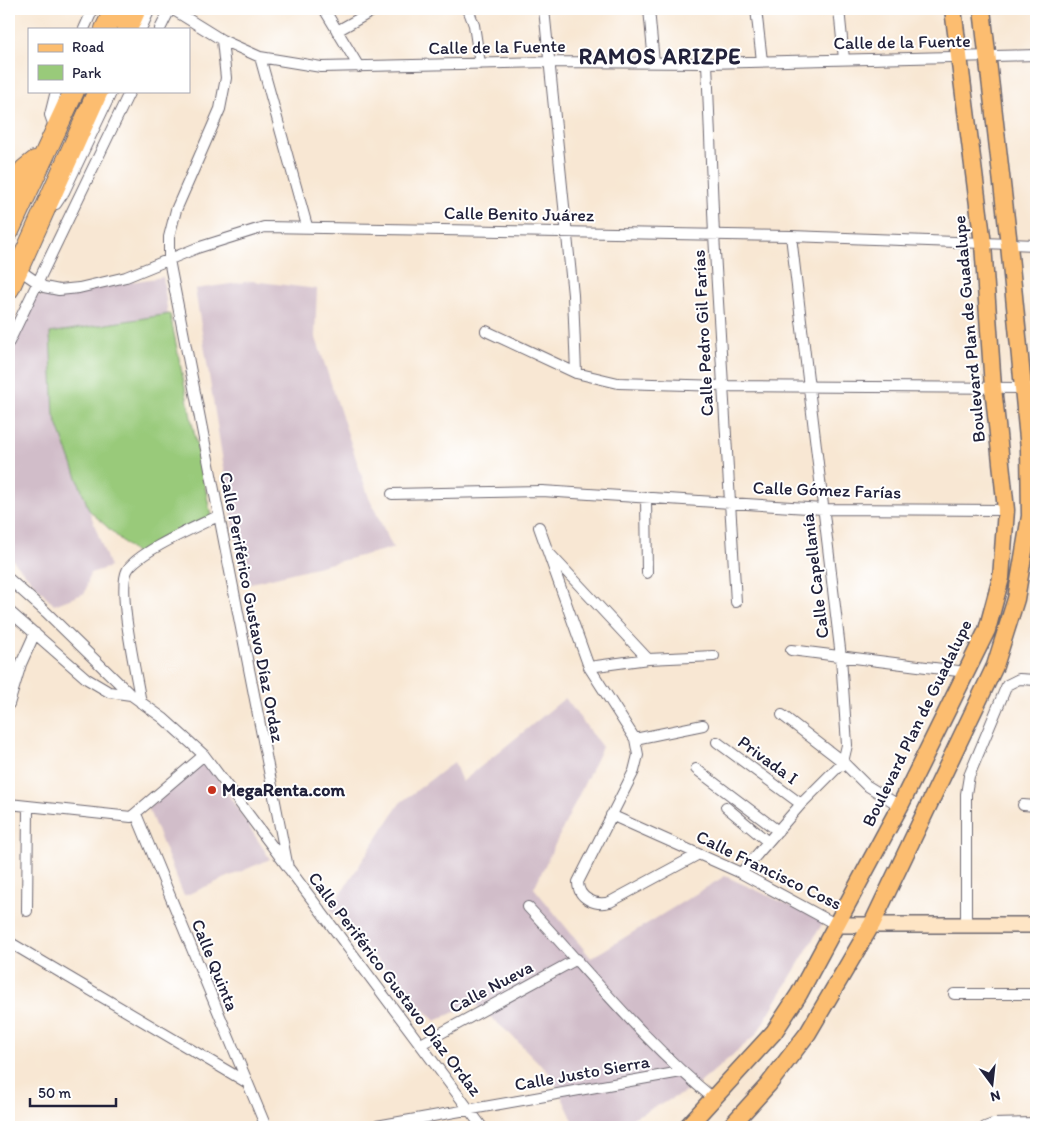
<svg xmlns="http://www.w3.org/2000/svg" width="1045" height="1136" font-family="Itim,sans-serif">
<rect width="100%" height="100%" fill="#fff"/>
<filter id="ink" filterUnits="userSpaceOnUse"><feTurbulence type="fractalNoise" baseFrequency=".02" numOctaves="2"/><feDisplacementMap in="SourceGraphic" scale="10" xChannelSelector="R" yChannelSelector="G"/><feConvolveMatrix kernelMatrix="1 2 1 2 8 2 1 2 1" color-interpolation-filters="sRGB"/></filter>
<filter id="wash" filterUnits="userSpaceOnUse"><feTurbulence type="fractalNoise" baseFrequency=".0096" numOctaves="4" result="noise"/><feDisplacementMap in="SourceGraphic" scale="20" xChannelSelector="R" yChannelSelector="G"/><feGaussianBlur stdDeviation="1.12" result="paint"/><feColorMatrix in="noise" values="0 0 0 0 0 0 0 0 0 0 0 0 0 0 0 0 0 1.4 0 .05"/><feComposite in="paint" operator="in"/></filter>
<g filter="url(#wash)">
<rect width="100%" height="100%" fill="#f8e7d3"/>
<path fill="#d1bdc9" d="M163,277L168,315L50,333L54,415L110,567L90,573L85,593L54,605L9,556V338L26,298Z
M252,281L317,289L315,335L369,498L393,548L243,585L195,289Z
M565,698L602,747L534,888L591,958L725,876L824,921L756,1035L694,1088L614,1127H576L552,1076L510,1034L474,1003L435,1021L330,910L400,803L454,762L462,782Z
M206,760L270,859L184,896L148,808Z"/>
<path fill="#99ca7a" stroke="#5e765a" d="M170,314L212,521L136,554L89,510L54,415L50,333Z"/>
</g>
<g filter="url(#ink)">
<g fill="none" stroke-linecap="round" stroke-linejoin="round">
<g stroke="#6d6770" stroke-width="12">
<path id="street" d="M172,9L222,40L260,57L321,67L549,62L707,63L1036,55
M324,9L359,67
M468,9L474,25L480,64
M544,9L573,295L576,373
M649,9L654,63
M756,9L762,61
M839,9L844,59
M84,29L93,9
M141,29L150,9
M160,29L170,9
M337,31L376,9
M222,40L226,78L220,109L176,210L169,237V260L288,868
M260,57L307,226
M707,63L714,235L736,602
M55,129L50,115L56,91
M56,204L64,192L112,91
M18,269L44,287L59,290L79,288L126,277L197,248L264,227L791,236L1036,245
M486,331L576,373L618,383L723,386L1036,388
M9,342L130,91
M392,494L542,491L823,509L1006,510
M646,497L647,573
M539,527L589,667L635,739L638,755L634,771L578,882C578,899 596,906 610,902L697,855
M550,554L648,659
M9,579L46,612L131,695L163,718L204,755L482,1127
M9,611L87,679L109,692L131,695
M791,650L966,672
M589,667L648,659L714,656
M141,703C137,678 117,591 127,571C135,553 198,526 218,516
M9,704L21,664L35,633
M782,715L843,762L866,785L900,806
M635,739L703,725
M717,742L801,804
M696,769L778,831
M9,804L131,817L204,755
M1023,805L1036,806
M726,807L768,842
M136,814L266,1127
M611,815L741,873L837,925
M741,873L801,804L843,762L847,745L841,657L791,236
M528,907C589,972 645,1043 714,1099
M27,911L28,808
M966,924V794L969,776L1007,685L1019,679L1036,680
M9,942L246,1082
M954,994H1036
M421,1044L577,959
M371,1127L681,1072
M985,1127L993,1124L1036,1123"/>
</g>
<g stroke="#6d6770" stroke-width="18">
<path id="secondary" d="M837,925H1036"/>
</g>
<g stroke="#6d6770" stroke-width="19">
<path id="primary" d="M687,1127L774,1032L799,994L900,806L987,630L1001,578L1006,510L993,387L983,244L953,9
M730,1127L768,1085L808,1033L872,924L995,666L1016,599L1030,516L1029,449L1009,245L982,9"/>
</g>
<g stroke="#6d6770" stroke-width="22">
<path id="highway" d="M105,29L115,9
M127,29L136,9
M9,192L25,169L35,161
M9,231L74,91
M9,289L98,91"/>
</g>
<use href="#street" stroke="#fff" stroke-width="10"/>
<use href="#secondary" stroke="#fee5c5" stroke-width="15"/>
<use href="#primary" stroke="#fcbd6f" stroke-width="16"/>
<use href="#highway" stroke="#fcbd6f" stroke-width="20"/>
</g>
</g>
<circle fill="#c8321e" stroke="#fff" stroke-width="2" cx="212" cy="790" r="5"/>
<g text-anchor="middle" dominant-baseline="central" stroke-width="4" stroke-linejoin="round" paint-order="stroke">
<g font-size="18" fill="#22223b" stroke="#fff">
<text transform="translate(902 42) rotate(-1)">Calle de la Fuente</text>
<text transform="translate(497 47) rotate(-1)">Calle de la Fuente</text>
<text transform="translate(519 214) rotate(1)">Calle Benito Juárez</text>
<text transform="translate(969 329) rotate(-95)">Boulevard Plan de Guadalupe</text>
<text transform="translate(703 333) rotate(-93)">Calle Pedro Gil Farías</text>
<text transform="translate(827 490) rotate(2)">Calle Gómez Farías</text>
<text transform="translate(815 576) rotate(-97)">Calle Capellanía</text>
<text transform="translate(252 607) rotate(79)">Calle Periférico Gustavo Díaz Ordaz</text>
<text transform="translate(917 723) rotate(-64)">Boulevard Plan de Guadalupe</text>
<text transform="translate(768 760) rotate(36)">Privada I</text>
<text transform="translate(769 870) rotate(26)">Calle Francisco Coss</text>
<text transform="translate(215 965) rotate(68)">Calle Quinta</text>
<text transform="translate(395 984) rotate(53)">Calle Periférico Gustavo Díaz Ordaz</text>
<text transform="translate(491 987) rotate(-28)">Calle Nueva</text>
<text transform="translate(582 1073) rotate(-10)">Calle Justo Sierra</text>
</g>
<g font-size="18" font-weight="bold" fill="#22223b" stroke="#fff" text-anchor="start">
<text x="222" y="790">MegaRenta.com</text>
</g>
<g font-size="22" font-weight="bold" letter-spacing="1" fill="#22223b" stroke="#fff">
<text x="660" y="56">RAMOS ARIZPE</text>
</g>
</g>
<rect width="1045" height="1136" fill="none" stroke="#fff" stroke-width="30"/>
<rect x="28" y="28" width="162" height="65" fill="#ffffff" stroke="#a7a7b1"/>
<rect x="38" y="44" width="25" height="8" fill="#fcbd6f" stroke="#a7a7b1"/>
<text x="72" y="52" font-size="15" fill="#22223b">Road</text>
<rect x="38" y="65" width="25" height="15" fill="#99ca7a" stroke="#a7a7b1"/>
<text x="72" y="78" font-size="15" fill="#22223b">Park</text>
<g transform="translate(992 1084) rotate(165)" stroke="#ffffff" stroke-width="4" paint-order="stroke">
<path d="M0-4L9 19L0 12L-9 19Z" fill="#22223b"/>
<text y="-8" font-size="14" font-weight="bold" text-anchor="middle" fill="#22223b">N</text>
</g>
<path d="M30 1098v8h86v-8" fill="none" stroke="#22223b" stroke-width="2.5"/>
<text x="38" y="1098" font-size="15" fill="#22223b" stroke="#ffffff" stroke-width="4" paint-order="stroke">50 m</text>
</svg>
